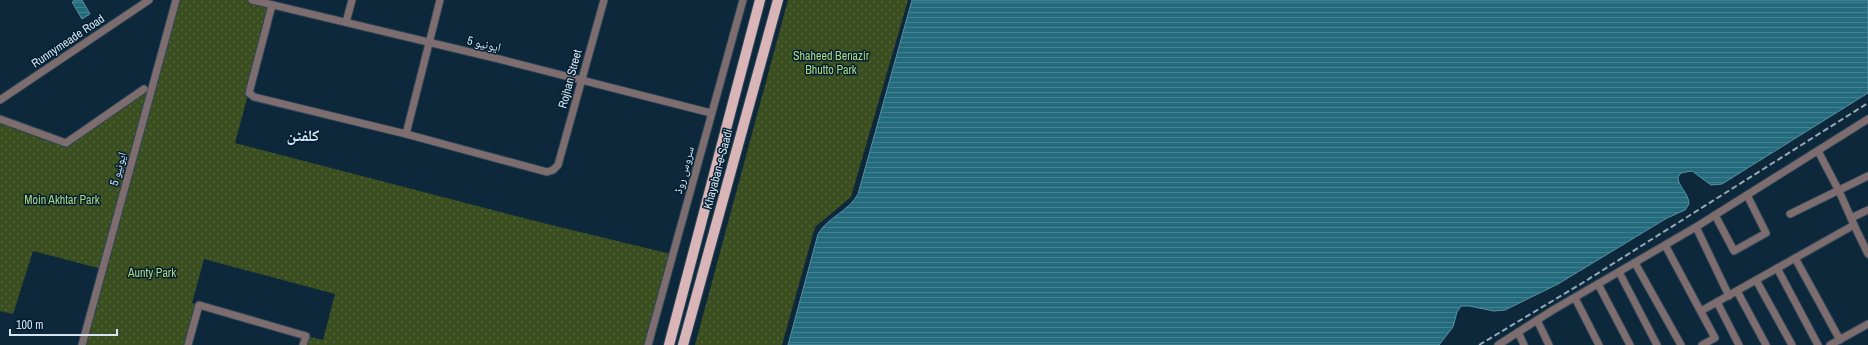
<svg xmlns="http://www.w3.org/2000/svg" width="1868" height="345" viewBox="0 0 1868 345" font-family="'Archivo Narrow','Noto Naskh Arabic',sans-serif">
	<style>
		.green { fill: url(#green-dots) }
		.water { fill: url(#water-rules); stroke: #5990a0 }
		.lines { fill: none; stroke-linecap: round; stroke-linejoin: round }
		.street-casing { stroke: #2d4658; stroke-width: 9 }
		.primary-casing { stroke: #2d4658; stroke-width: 12 }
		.street { stroke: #7e6d6e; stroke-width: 7 }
		.primary { stroke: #d9b5b7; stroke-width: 10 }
		.rail { stroke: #95a9b7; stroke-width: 2; stroke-dasharray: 6 3; stroke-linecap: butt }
		.labels { text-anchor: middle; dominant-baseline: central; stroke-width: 3; stroke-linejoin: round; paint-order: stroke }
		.street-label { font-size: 12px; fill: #d4e4f1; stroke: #041e31 }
		.park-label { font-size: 12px; fill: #afd77e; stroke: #041e31 }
		.district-label { font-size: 16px; font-weight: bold; fill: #d4e4f1; stroke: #041e31 }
	</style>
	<defs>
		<pattern id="green-dots" width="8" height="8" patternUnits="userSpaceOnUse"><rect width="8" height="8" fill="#3a4e1f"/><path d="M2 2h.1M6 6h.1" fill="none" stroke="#566740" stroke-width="1.8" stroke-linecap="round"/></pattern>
		<pattern id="water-rules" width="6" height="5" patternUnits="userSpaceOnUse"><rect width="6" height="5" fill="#246c7d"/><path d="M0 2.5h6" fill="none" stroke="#438190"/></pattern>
	</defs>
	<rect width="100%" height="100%" fill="#0d283b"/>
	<g class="green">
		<polygon points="177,0 251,0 272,5 235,143 543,223 675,255 653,345 303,345 306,336 323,340 335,294 204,259 192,303 199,305 188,345 84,345"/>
		<polygon points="788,0 908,0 851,197 815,227 782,345 695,345"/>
		<polygon points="153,83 102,269 33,251 13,314 0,311 0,119 66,143"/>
	</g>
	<g class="water">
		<polygon points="75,0 82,0 90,14 82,19 72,2"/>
		<path d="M 912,0 L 1868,0 L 1868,93 L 1722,184 L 1711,185 L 1692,171 L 1681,173 L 1678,177 C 1678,187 1689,193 1689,204 L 1685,210 L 1667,218 L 1558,284 L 1505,310 L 1494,311 L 1469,306 L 1461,306 L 1457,312 L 1453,327 L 1439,345 L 788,345 L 818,234 C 828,217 849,211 858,194 Z"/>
	</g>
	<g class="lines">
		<defs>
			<g id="street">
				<polyline points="252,0 499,59 711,113"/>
				<polyline points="272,5 249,93 254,97 406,134 547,172 553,170 558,165 604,0"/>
				<polyline points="346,22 352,0"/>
				<polyline points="0,100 149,0"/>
				<polyline points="0,119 66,143 144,89"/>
				<polyline points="406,134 440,0"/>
				<polyline points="1818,151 1839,191 1851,218"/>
				<polyline points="1790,214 1868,176"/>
				<polyline points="1715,215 1734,251 1766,233 1747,195"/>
				<polyline points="1854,225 1868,254"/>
				<polyline points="1696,227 1729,296"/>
				<polyline points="1665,245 1715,338 1702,345"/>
				<polyline points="1795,258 1840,340"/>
				<polyline points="1635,263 1681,345"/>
				<polyline points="1777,268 1818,345"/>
				<polyline points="1619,272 1657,345"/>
				<polyline points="1756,280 1792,345"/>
				<polyline points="1598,284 1630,345"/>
				<polyline points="1737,291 1766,345"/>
				<polyline points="1575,298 1599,345"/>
				<polyline points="1717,302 1739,345"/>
				<polyline points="1701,311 1854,225 1851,218 1868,210"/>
				<polyline points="1537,320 1549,345"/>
				<polyline points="1518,332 1524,345"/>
				<polyline points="82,345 176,0"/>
				<polyline points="188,345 199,305 306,336 303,345"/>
				<polyline points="648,345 743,0"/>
				<polyline points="1498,345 1553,310 1696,227 1868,119"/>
				<polyline points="1830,345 1868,324"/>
			</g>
			<g id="primary">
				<polyline points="669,345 760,0"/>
				<polyline points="683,345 778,0"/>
			</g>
		</defs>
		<use href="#street" class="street-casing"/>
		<use href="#primary" class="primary-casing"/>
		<use href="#street" class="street"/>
		<use href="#primary" class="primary"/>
		<polyline class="rail" points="1479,345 1584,282 1868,103"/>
	</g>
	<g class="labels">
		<g class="street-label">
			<text transform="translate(68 41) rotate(-34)">Runnymeade Road</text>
			<text transform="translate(484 44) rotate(13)">ایونیو 5</text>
			<text transform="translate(570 79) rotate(-75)">Rojhan Street</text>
			<text transform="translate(118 169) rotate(-75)">ایونیو 5</text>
			<text transform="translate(718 169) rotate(-75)">Khayaban-e-Saadi</text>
			<text transform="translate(684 170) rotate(-75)">سروس روڈ</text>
		</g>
		<g class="park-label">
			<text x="831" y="56">Shaheed Benazir<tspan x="831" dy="14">Bhutto Park</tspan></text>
			<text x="62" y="200">Moin Akhtar Park</text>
			<text x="152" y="273">Aunty Park</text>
		</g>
		<g class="district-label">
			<text x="303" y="135">کلفٹن</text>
		</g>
	</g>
	<path d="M10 329v6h107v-6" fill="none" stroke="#d4e4f1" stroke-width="2"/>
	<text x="16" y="329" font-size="12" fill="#d4e4f1" stroke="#041e31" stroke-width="3" paint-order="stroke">100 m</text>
</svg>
